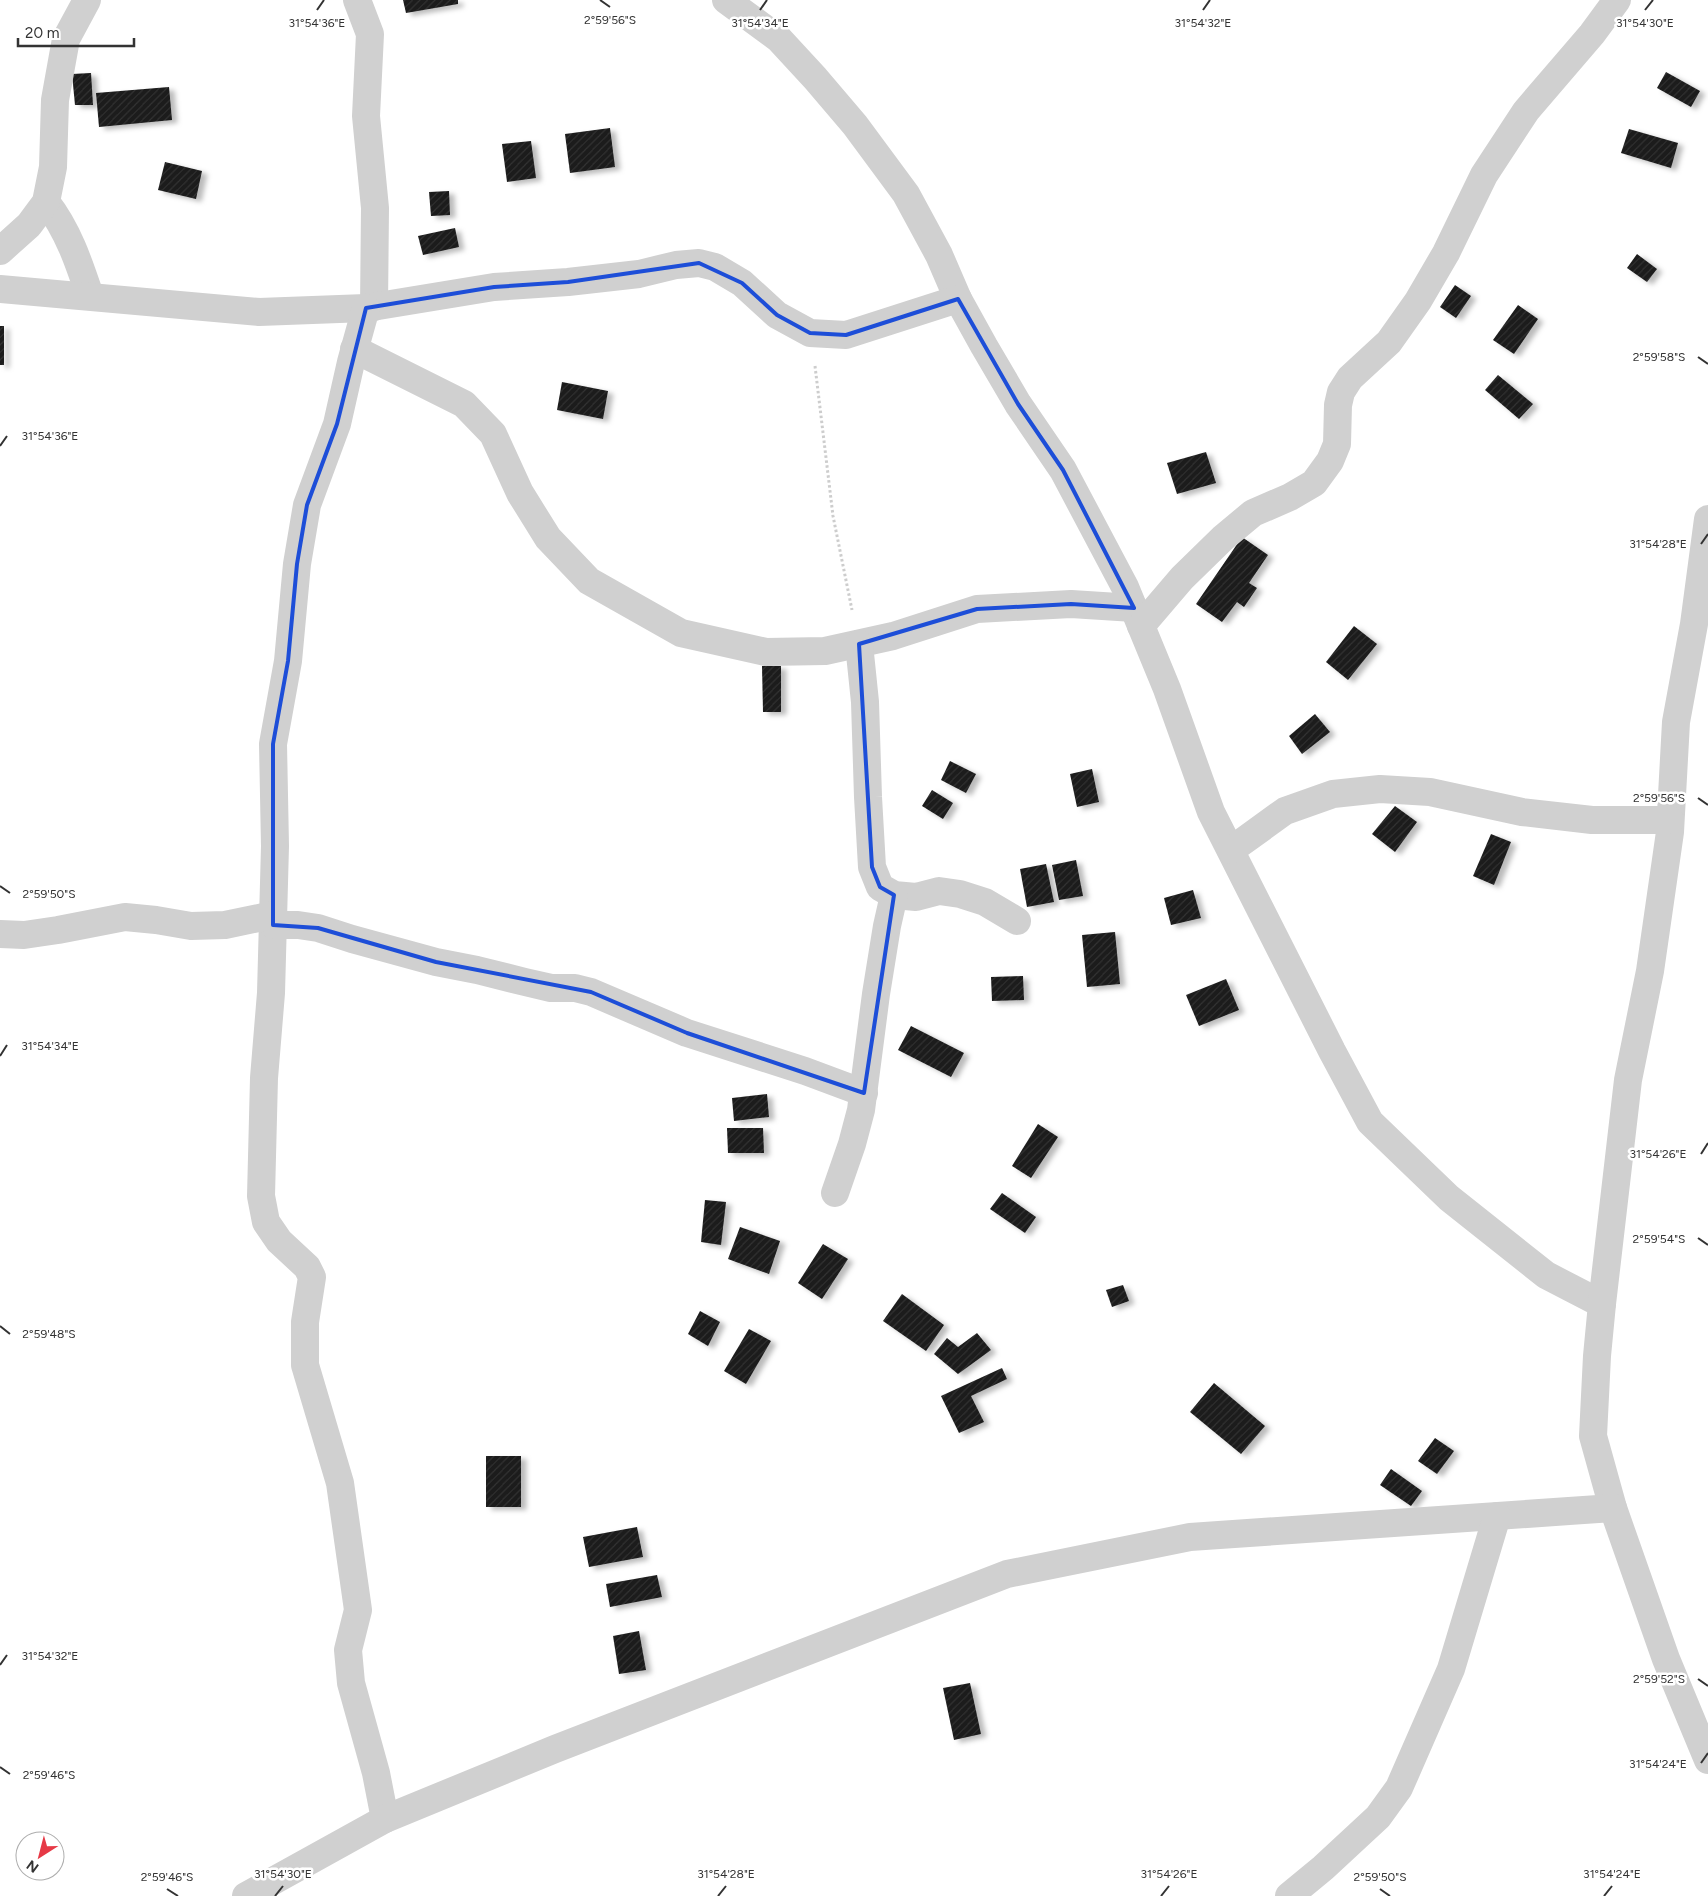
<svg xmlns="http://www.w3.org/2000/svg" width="1708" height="1896" viewBox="0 0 1708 1896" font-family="Figtree,sans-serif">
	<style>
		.building { fill: url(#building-hatch); filter: url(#shadow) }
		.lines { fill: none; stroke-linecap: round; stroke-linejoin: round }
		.path { stroke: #cdcdcd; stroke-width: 3; stroke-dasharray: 2.5 2.5; stroke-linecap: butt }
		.street { stroke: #d0d0d0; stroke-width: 28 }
		.marked { fill: none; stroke: #1d4ed8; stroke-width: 4; stroke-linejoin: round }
		.ticks { fill: none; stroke: #333; stroke-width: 2 }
		.ticks-label { font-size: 12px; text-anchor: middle; fill: #333; stroke: #fff; stroke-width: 5; stroke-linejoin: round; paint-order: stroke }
	</style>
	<defs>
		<pattern id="building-hatch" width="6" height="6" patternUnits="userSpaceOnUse" patternTransform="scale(1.25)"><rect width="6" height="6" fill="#1a1a1a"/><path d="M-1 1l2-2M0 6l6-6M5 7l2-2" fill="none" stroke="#333"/></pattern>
		<filter id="shadow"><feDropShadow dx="5.5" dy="3" stdDeviation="2.5" flood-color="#0004"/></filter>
	</defs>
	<rect width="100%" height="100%" fill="#fff"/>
	<g class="building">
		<polygon points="403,0 458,0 458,4 406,13"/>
		<polygon points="1666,72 1700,91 1691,107 1657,88"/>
		<polygon points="91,73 93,105 75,105 72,74"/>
		<polygon points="169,87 172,120 99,127 96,93"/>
		<polygon points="610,128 615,167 570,173 565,134"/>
		<polygon points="1629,129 1678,143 1671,168 1621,153"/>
		<polygon points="531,141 536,178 507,182 502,144"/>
		<polygon points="165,162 202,171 196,199 158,190"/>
		<polygon points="449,191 450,215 431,216 429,192"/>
		<polygon points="455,228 459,247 423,255 418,236"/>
		<polygon points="1637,254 1657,269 1647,282 1627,268"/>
		<polygon points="1455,285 1471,296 1456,318 1440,307"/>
		<polygon points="1518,305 1538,319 1514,354 1493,340"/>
		<rect x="0" y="326" width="4" height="39"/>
		<polygon points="1498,375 1533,404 1519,419 1485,390"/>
		<polygon points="562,382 608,391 603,419 557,410"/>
		<polygon points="1206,452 1216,483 1177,494 1167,463"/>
		<polygon points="1242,537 1268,555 1249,583 1257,588 1244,607 1237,602 1222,622 1196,604"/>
		<polygon points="1354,626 1377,644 1348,680 1326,662"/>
		<polygon points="762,666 781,666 781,712 763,712"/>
		<polygon points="1315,714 1330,732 1302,754 1289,736"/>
		<polygon points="950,761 976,774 966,793 941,780"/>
		<polygon points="1092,769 1099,802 1077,807 1070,774"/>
		<polygon points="932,790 953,803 943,819 922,806"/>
		<polygon points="1395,806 1417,822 1395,852 1372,834"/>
		<polygon points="1491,834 1511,842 1494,885 1473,876"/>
		<polygon points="1076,860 1083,896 1059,900 1052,865"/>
		<polygon points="1046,864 1054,902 1027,907 1020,869"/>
		<polygon points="1193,890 1201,918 1171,925 1164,898"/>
		<polygon points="1115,932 1120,984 1087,987 1082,935"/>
		<polygon points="1023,976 1024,1000 992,1001 991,977"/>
		<polygon points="1226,979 1239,1010 1199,1026 1186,995"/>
		<polygon points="911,1026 964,1053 951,1077 898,1050"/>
		<polygon points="767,1094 769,1117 734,1121 732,1098"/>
		<polygon points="1038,1124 1058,1137 1031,1178 1012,1166"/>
		<polygon points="727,1128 763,1128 764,1153 728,1153"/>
		<polygon points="1002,1193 1036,1217 1025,1233 990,1209"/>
		<polygon points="705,1200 726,1202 721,1245 701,1242"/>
		<polygon points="740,1227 780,1241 769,1274 728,1259"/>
		<polygon points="823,1244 848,1259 822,1299 798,1283"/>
		<polygon points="1123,1285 1129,1301 1112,1307 1106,1290"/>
		<polygon points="902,1294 944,1325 926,1351 883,1321"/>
		<polygon points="700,1311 720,1322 708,1346 688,1334"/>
		<polygon points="749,1329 771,1341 746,1384 724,1371"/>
		<polygon points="977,1333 991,1350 958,1374 934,1354 947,1338 958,1347"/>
		<polygon points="1002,1368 1007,1379 971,1396 984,1422 959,1433 941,1396"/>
		<polygon points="1214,1383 1265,1426 1241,1454 1190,1412"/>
		<polygon points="1435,1438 1454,1451 1437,1474 1418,1461"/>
		<rect x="486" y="1456" width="35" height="51"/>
		<polygon points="1391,1469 1422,1491 1411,1506 1380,1485"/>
		<polygon points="637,1527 643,1557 589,1567 583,1537"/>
		<polygon points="657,1575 662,1597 610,1607 606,1584"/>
		<polygon points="639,1631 646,1670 619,1674 613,1636"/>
		<polygon points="970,1683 981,1734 954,1740 943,1688"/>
	</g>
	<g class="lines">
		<polyline class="path" points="815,366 833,516 852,610"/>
		<g class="street">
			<polyline points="357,0 370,34 366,116 375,208 374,307"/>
			<polyline points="726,0 779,39 815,78 855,125 906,194 939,255 958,299 984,346 1018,404 1063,470 1125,587 1167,689 1211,812 1332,1051 1370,1122 1449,1198 1546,1275 1602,1304"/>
			<path d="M 46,202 C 68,230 79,263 90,296"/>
			<polyline points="0,251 29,225 46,202 53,167 55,100 66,39 87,0"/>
			<polyline points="0,289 259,312 366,308 494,287 568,282 639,274 676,265 699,263 715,267 742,283 777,315 810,333 846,335 958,299"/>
			<polyline points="366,308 351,362 337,424 307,505 297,564 288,661 273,744 275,846 271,993 264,1078 261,1196 266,1222 279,1241 307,1267 312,1277 305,1322 305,1365 340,1483 358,1610 348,1650 351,1683 376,1773 385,1819"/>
			<polyline points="354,349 464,404 493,434 520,493 548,538 589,581 681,633 766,652 825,651 893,636 977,609 1071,604 1134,608"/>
			<polyline points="1708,519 1694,624 1676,722 1670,832 1650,971 1628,1080 1602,1304 1597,1356 1593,1436 1613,1508 1666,1659 1708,1760"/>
			<polyline points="1141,626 1182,578 1223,538 1253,513 1290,497 1314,483 1330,461 1337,444 1338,405 1341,392 1350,378 1389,342 1418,301 1446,253 1484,175 1526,111 1592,34 1617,0"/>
			<polyline points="859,644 865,702 868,797 872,867 880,887 894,895 916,897 939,891 960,894 985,902 1017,921"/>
			<polyline points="1231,850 1285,811 1333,794 1380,789 1430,792 1522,812 1592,820 1670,820"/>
			<polyline points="273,925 298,925 318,928 352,939 436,962 477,970 525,982 551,988 575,988 591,992 687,1033 805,1071 864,1093"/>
			<polyline points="0,934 24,935 58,930 125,917 156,920 191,926 225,925 273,915"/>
			<polyline points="835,1193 852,1144 861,1110 876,994 887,926 894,895"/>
			<polyline points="246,1896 385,1819 555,1749 1007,1574 1190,1537 1613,1508"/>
			<polyline points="1289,1896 1323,1868 1378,1817 1399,1788 1451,1669 1497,1516"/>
		</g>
	</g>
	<path class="marked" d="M 699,263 L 742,283 L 777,315 L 810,333 L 846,335 L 958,299 L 1018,404 L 1063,470 L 1134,608 L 1071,604 L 977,609 L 859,644 L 872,867 L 880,887 L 894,895 L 864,1093 L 687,1033 L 591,992 L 436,962 L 318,928 L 273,925 L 273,744 L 288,661 L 297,564 L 307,505 L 337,424 L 366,308 L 494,287 L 568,282 Z"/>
	<path class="ticks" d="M 600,0 L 610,7M 317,10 L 324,0M 760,10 L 767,0M 1203,10 L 1210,0M 1645,10 L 1653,0M 1698,357 L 1708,364M 0,446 L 7,436M 1701,544 L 1708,534M 1698,798 L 1708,805M 0,886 L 10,893M 0,1056 L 7,1045M 1701,1154 L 1708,1143M 1698,1238 L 1708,1245M 0,1326 L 10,1334M 0,1665 L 7,1655M 1698,1679 L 1708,1686M 1701,1763 L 1708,1753M 0,1767 L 10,1774M 167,1889 L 178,1896M 1380,1889 L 1390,1896M 275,1896 L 283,1886M 718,1896 L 726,1886M 1161,1896 L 1169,1886M 1604,1896 L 1612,1886"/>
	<g class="ticks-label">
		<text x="610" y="24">2°59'56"S</text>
		<text x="760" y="27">31°54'34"E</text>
		<text x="1645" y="27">31°54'30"E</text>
		<text x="317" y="27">31°54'36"E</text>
		<text x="1203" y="27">31°54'32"E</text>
		<text x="1659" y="361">2°59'58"S</text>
		<text x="50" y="440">31°54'36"E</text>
		<text x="1658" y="548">31°54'28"E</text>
		<text x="1659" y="802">2°59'56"S</text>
		<text x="49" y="898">2°59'50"S</text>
		<text x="50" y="1050">31°54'34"E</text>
		<text x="1658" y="1158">31°54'26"E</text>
		<text x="1659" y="1243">2°59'54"S</text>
		<text x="49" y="1338">2°59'48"S</text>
		<text x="50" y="1660">31°54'32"E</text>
		<text x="1659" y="1683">2°59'52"S</text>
		<text x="1658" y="1768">31°54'24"E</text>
		<text x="49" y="1779">2°59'46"S</text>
		<text x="283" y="1878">31°54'30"E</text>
		<text x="726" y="1878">31°54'28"E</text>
		<text x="1169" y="1878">31°54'26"E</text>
		<text x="1612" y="1878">31°54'24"E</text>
		<text x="167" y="1881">2°59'46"S</text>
		<text x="1380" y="1881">2°59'50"S</text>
	</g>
	<g transform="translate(40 1856) rotate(216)"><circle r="24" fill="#ffffff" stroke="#adadad"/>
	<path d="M0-4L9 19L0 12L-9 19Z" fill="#e63946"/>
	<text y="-8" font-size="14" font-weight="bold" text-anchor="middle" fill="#333333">N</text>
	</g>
	<path d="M18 38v8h116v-8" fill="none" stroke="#333333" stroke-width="2.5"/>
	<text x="25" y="38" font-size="15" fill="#333333" stroke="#ffffff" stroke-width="4" paint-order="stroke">20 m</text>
</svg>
